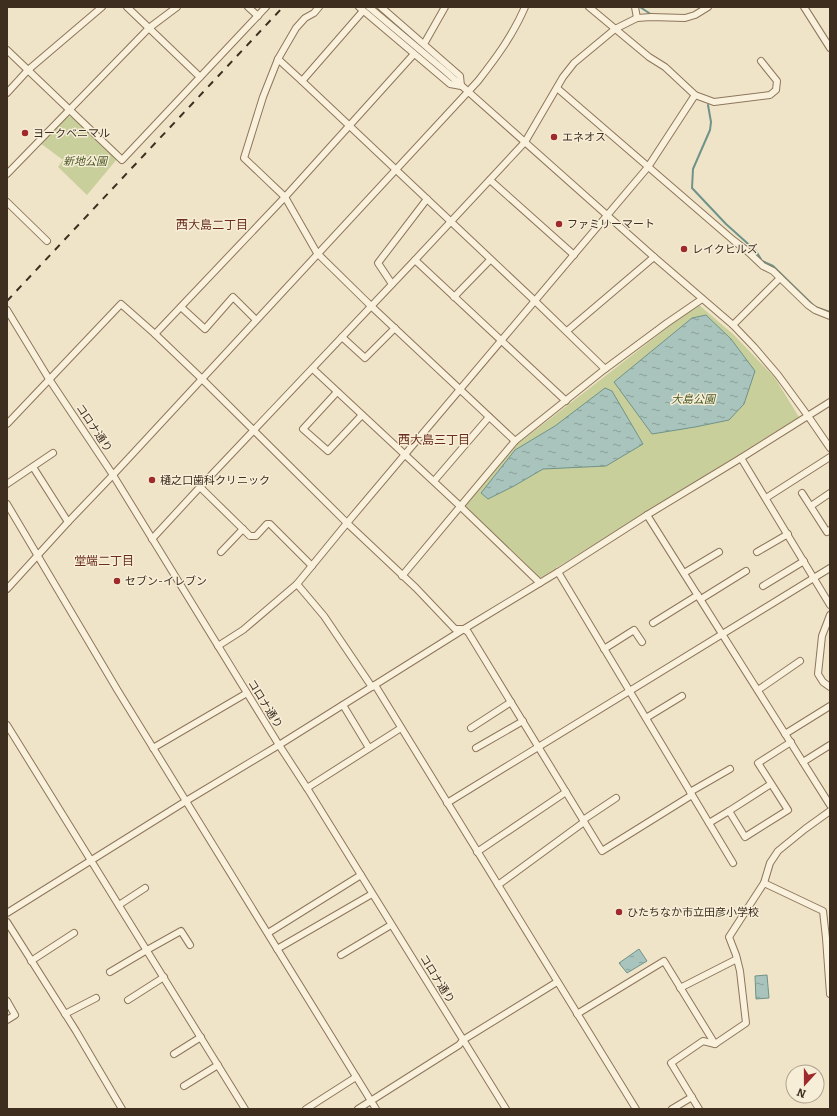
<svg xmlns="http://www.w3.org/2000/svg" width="837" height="1116" viewBox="0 0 837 1116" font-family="Bitter,'Noto Sans JP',serif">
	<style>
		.park { fill: #c9cf9b }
		.water { fill: url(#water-ripples); stroke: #6f938a }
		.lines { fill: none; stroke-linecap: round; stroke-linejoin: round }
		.stream { stroke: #6f938a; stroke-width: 2 }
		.minor-casing { stroke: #8d765c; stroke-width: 8 }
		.minor { stroke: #faf1dc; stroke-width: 6 }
		.rail { stroke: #3d2e20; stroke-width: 2; stroke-dasharray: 7 7; stroke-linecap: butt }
		.poi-dot { fill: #9e2a2b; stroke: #f7eed8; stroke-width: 1.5 }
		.labels { text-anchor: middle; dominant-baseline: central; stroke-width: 3; stroke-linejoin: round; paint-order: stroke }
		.poi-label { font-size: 11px; fill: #3d2e20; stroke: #f7eed8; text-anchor: start }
		.park-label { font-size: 11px; font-style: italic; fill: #4d5a26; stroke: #f7eed8 }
		.street-label { font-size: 11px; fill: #3d2e20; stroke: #f7eed8 }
		.neighbourhood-label { font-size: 12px; fill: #6b2e1e; stroke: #f7eed8 }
	</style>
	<defs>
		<pattern id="water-ripples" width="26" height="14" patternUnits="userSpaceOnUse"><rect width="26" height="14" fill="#a9c4bc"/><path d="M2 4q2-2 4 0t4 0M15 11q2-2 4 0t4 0" fill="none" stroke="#8ba098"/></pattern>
	</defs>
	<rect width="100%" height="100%" fill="#f0e4c8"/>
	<g class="park">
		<polygon points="67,116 73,117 117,159 87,195 58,167 63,160 40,143"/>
		<polygon points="698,304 734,335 775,378 799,417 540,578 465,506 515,446"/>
	</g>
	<g class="water">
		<polygon points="706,315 731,339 755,371 744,404 729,420 695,427 652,434 614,382 692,318"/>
		<polygon points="605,388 612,391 643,444 606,466 543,469 514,486 488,499 481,493 515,450 555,426"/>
		<polygon points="639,949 647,961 627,973 619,963"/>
		<polygon points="767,975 769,998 756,999 755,976"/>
	</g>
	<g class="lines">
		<g class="stream">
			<polyline points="640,7 652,15"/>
			<polyline points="708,105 711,122 710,130 693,169 692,188 726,224 756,251 762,261 773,266 815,307 830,312"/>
		</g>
		<defs>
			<g id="minor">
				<polyline points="127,7 200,77"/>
				<polyline points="248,7 258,16"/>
				<polyline points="319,7 314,13 305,18 296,28 278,59 263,97 244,158 285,197 317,253 371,306 515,441"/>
				<polyline points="359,7 450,84 461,86 460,76 381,7"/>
				<polyline points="369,7 445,71 654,257 733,325 754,347 778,375 808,416 830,448"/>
				<polyline points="589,7 649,57 665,67 695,95 714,102 770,95 776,90 777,81 761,61"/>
				<polyline points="635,7 637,18"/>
				<polyline points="804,7 830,48"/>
				<polyline points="424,44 445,7"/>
				<polyline points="7,50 122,160 266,7"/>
				<polyline points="278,59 302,81 535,301 605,369"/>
				<polyline points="302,81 363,11"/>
				<polyline points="557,88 733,240 746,250 763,266 773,271 808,305 815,310 830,316"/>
				<polyline points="7,93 28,70 102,7"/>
				<polyline points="7,174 149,28 177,7"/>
				<polyline points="490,180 574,255"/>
				<polyline points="7,202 47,241"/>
				<polyline points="415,260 566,401"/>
				<polyline points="392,284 378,263 427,199"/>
				<polyline points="454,297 490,260"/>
				<polyline points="181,307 205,329 233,297 256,320"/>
				<polyline points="7,310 49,379 113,475 279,745 307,788 506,1109"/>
				<polyline points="733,325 780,278"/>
				<polyline points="567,331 654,257"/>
				<polyline points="155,334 285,197 414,54"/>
				<polyline points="342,337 365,358 395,328"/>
				<polyline points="313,369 460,506 540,583"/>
				<polyline points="337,392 303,429 328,451 362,415"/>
				<polyline points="7,424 121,304 155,334 202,379 347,523 416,588 455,629 464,629 468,632 602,851 692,795"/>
				<polyline points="741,458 830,605"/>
				<polyline points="33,467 68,522"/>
				<polyline points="434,481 489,417"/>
				<polyline points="7,484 53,453"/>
				<polyline points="200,487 250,536 256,536 267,524 270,524 312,566"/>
				<polyline points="802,493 827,532 830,530"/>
				<polyline points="766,498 830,457"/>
				<polyline points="7,504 118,691 376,1109"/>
				<polyline points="811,506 830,493"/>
				<polyline points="647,515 830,805"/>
				<polyline points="152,539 200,487 415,260 525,142 563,77 574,63 615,29 637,18 651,17 685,18 695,15 708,7"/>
				<polyline points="221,552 243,529"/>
				<polyline points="757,552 788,534"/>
				<polyline points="558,572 733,863"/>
				<polyline points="684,573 719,552"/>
				<polyline points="402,576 515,441 605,369 667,323 702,299"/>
				<polyline points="297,584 324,616 372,687"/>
				<polyline points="763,586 804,561"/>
				<path d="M 7,589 L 68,522 L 113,475 L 478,81 C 496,58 513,35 525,7"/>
				<polyline points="701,599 746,571"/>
				<polyline points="830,615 822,636 818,674 823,682 830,687"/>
				<polyline points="653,623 698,595"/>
				<polyline points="218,646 243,630 297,584 347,523 648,167 695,95"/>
				<polyline points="604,649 634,630 642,642"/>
				<polyline points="375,685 636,1109"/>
				<polyline points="758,690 800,661"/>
				<polyline points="343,705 369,748"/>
				<polyline points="646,718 682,696"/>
				<polyline points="7,725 245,1109"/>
				<polyline points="471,728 511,702"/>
				<polyline points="785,734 830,706"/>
				<polyline points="153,748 247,693"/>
				<polyline points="476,748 523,721"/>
				<polyline points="803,762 830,745"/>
				<polyline points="307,788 401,728"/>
				<polyline points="690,792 730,769"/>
				<polyline points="447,803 830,568"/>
				<polyline points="729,811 771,784"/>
				<polyline points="583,820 616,798"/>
				<polyline points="709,823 729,811 745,837 788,810 758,763 791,742"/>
				<polyline points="477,852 566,792"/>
				<polyline points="764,883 823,911 826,938 830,994"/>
				<polyline points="498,885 584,822"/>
				<polyline points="119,905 145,888"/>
				<polyline points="7,913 186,801 279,745 464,629 558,572 647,515 741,458 830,402"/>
				<polyline points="7,922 76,1031 122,1109"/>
				<polyline points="268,933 361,875"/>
				<polyline points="277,949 372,894"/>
				<polyline points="341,955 391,925"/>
				<polyline points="31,961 74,933"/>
				<polyline points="110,972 147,950 181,931 190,945"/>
				<polyline points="680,988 737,959"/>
				<polyline points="128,1000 164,977"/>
				<polyline points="7,1001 15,1015 7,1020"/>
				<polyline points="65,1014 96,998"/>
				<polyline points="577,1014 664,961 715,1044"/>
				<polyline points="174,1054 201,1037"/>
				<polyline points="184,1086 218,1065"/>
				<polyline points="306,1109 356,1077"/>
				<polyline points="358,1109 459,1045 463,1040 557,982"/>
				<polyline points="672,1109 692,1097"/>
				<polyline points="699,1109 671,1063 703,1041 715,1044 746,1023 740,971 736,955 729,937 764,883 770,863 778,851 805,829 830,811"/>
			</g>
		</defs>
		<use href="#minor" class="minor-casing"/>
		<use href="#minor" class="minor"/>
		<polyline class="rail" points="7,301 283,7"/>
	</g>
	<g class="poi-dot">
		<circle cx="25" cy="133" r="4"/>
		<circle cx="554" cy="137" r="4"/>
		<circle cx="559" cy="224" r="4"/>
		<circle cx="684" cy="249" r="4"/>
		<circle cx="152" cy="480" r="4"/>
		<circle cx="117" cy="581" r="4"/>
		<circle cx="619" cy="912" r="4"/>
	</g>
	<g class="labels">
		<g class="poi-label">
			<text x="33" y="133">ヨークベニマル</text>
			<text x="562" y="137">エネオス</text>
			<text x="567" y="224">ファミリーマート</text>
			<text x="692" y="249">レイクヒルズ</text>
			<text x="160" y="480">樋之口歯科クリニック</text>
			<text x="125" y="581">セブン-イレブン</text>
			<text x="627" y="912">ひたちなか市立田彦小学校</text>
		</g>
		<g class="park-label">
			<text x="85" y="161">新地公園</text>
			<text x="693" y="399">大島公園</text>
		</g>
		<g class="street-label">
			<text transform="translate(94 428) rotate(56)">コロナ通り</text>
			<text transform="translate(265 704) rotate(58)">コロナ通り</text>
			<text transform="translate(437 979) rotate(58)">コロナ通り</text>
		</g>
		<g class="neighbourhood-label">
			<text x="212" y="225">西大島二丁目</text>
			<text x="434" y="440">西大島三丁目</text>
			<text x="104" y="561">堂端二丁目</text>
		</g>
	</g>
	<rect width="837" height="1116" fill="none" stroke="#3d2e20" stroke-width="16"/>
	<g transform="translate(805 1084) rotate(201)"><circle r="19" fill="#f7eed8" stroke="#ada18e"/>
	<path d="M0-3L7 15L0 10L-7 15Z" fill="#9e2a2b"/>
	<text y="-6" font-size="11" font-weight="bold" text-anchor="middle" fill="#3d2e20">N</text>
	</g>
</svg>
